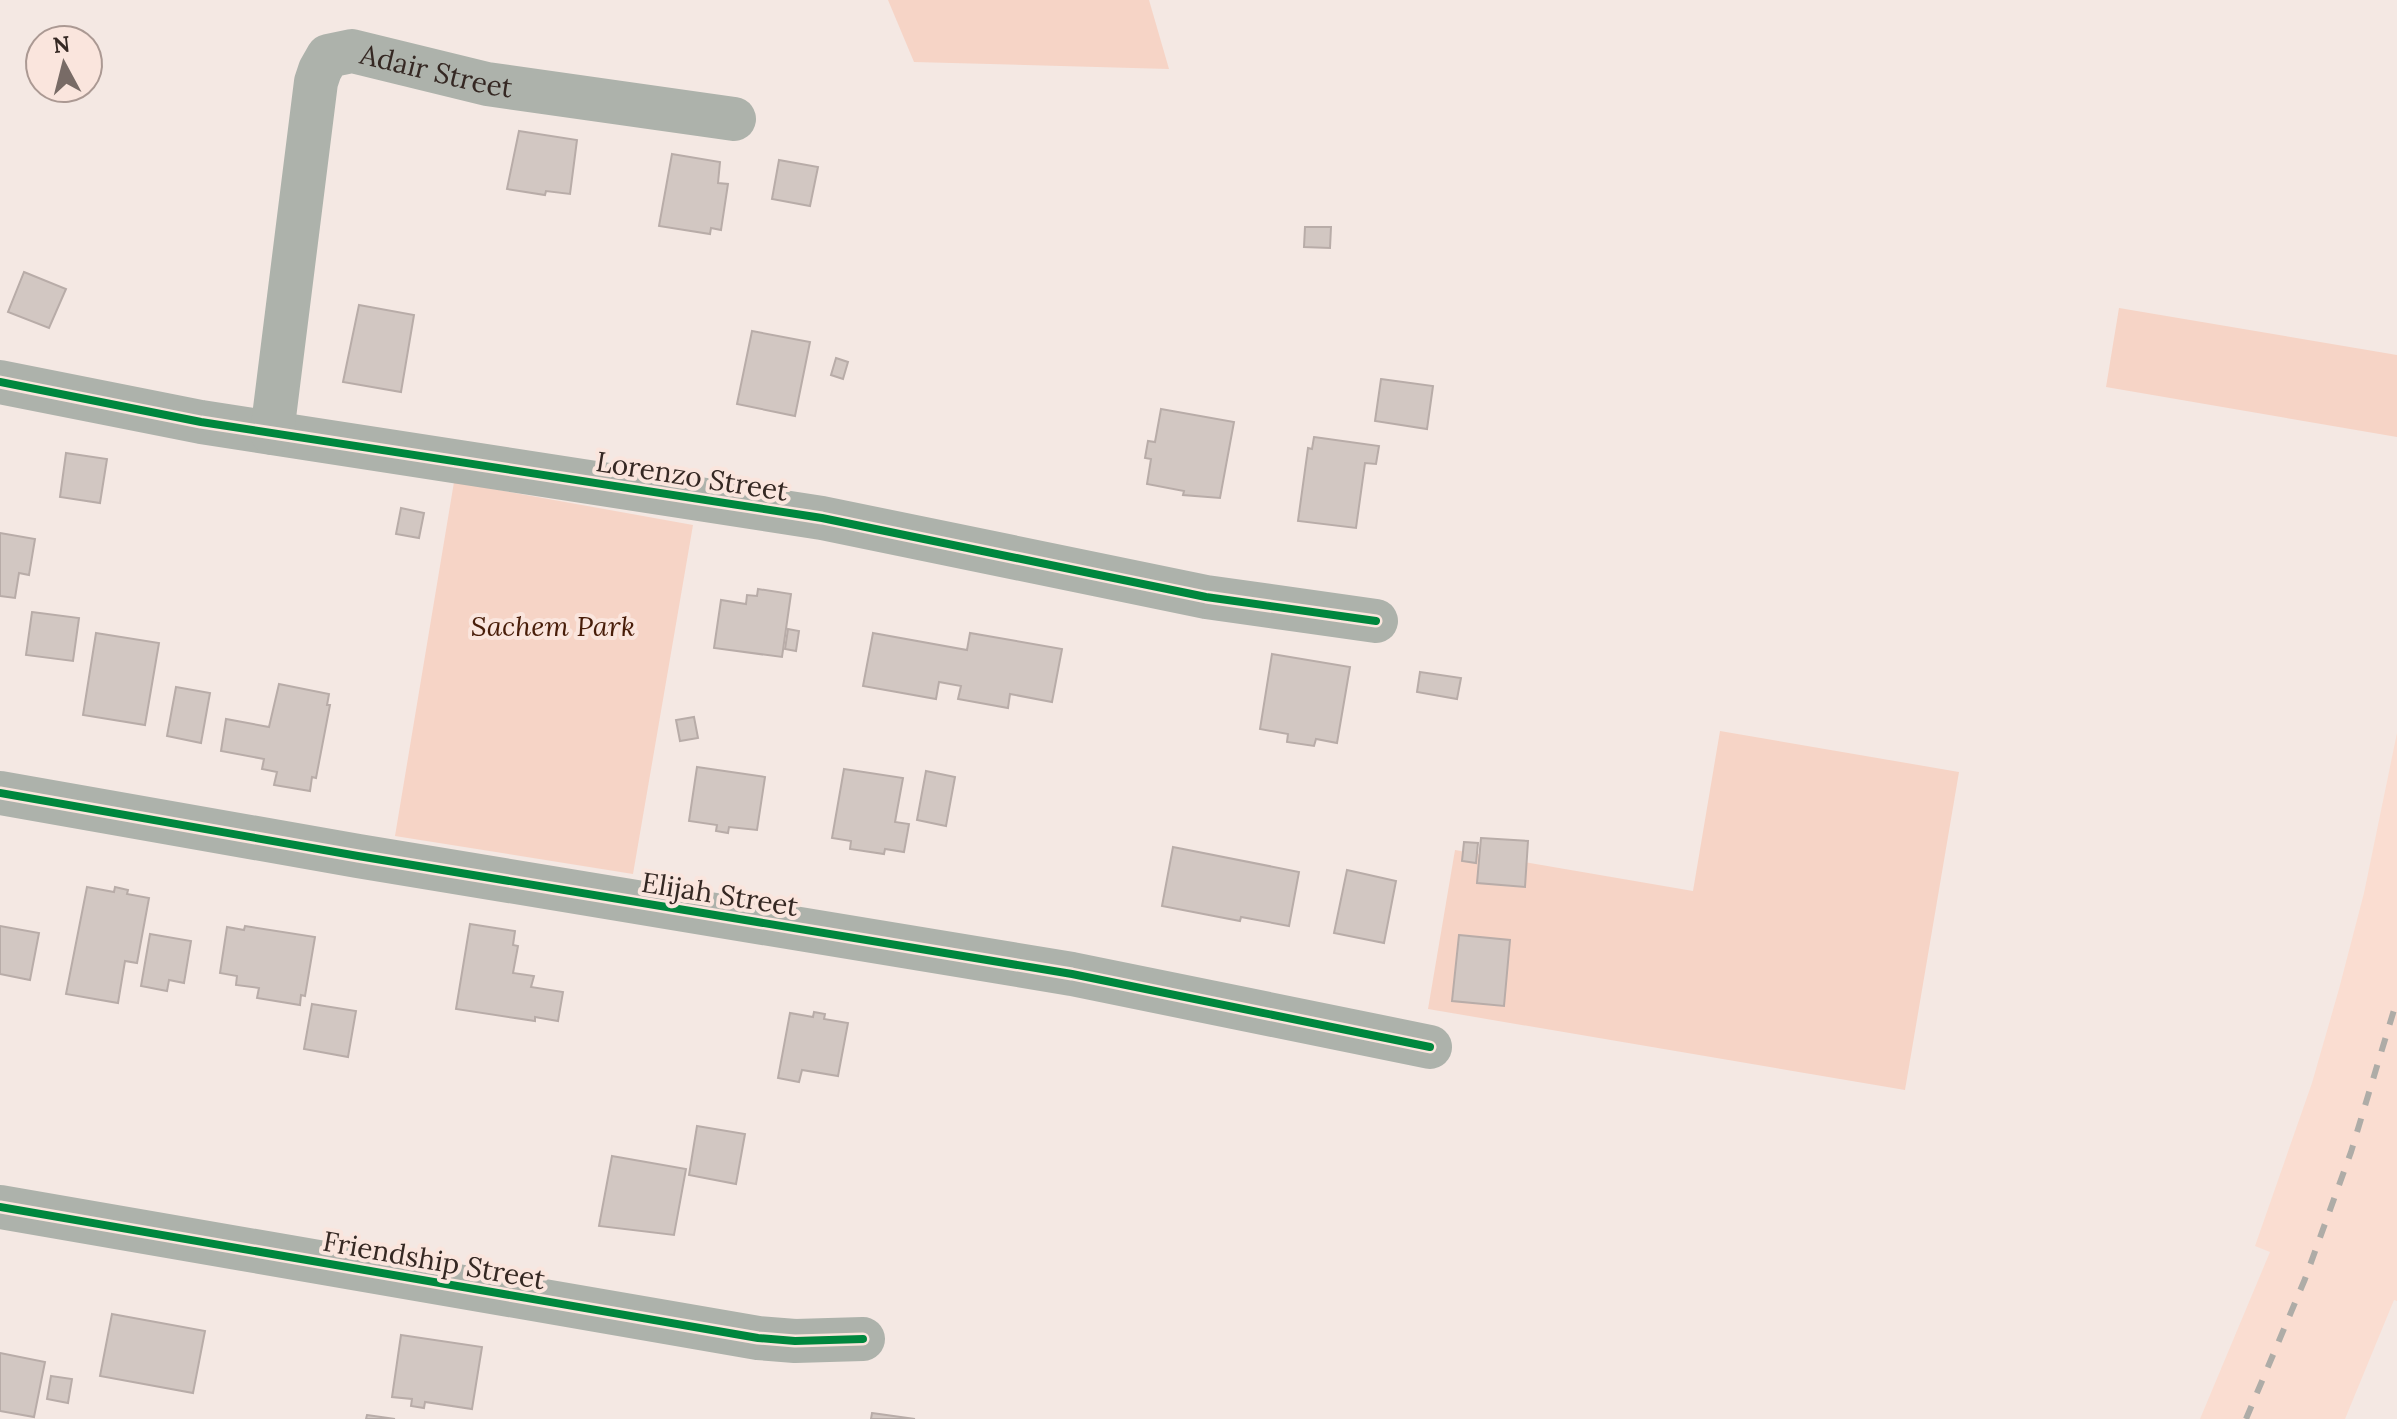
<svg xmlns="http://www.w3.org/2000/svg" width="2397" height="1419" viewBox="0 0 2397 1419" font-family="Lora,serif">
	<style>
		.built { fill: #faddd1 }
		.green { fill: #f6d4c6 }
		.building { fill: #d2c7c2; stroke: #b8aca8; stroke-width: 2 }
		.lines { fill: none; stroke-linecap: round; stroke-linejoin: round }
		.minor { stroke: #adb2ab; stroke-width: 44 }
		.rail { stroke: #aeaca7; stroke-width: 6; stroke-dasharray: 14 14; stroke-linecap: butt }
		.cycleway-casing { stroke: #fae5dd; stroke-width: 13 }
		.cycleway { stroke: #00873e; stroke-width: 8 }
		.labels { text-anchor: middle; dominant-baseline: central; stroke-width: 8; stroke-linejoin: round; paint-order: stroke }
		.street-label { font-size: 28px; fill: #352823; stroke: #fae5dd }
		.park-label { font-size: 28px; font-style: italic; fill: #481d09; stroke: #fae5dd }
	</style>
	<rect width="100%" height="100%" fill="#f4e8e3"/>
	<polygon class="built" points="2397,733 2397,1301 2394,1300 2345,1419 2200,1419 2270,1252 2255,1246 2312,1083 2339,989 2364,893"/>
	<g class="green">
		<polygon points="888,0 1149,0 1169,69 914,62"/>
		<polygon points="2119,308 2397,355 2397,437 2106,387"/>
		<polygon points="454,482 693,525 633,874 395,836"/>
		<polygon points="1720,731 1959,772 1905,1090 1428,1009 1455,850 1693,891"/>
	</g>
	<g class="building">
		<polygon points="519,131 577,140 570,194 546,191 545,195 507,189"/>
		<polygon points="672,154 720,162 718,183 728,184 721,230 711,228 710,234 659,226"/>
		<polygon points="779,160 818,167 810,206 772,199"/>
		<polygon points="1305,227 1331,227 1330,248 1304,247"/>
		<polygon points="24,272 66,289 49,328 8,312"/>
		<polygon points="359,305 414,315 401,392 343,382"/>
		<polygon points="752,331 810,342 795,416 737,404"/>
		<polygon points="836,358 848,362 843,379 831,375"/>
		<polygon points="1381,379 1433,386 1427,429 1375,421"/>
		<polygon points="1161,409 1234,422 1220,498 1183,495 1184,491 1147,484 1151,459 1145,458 1148,441 1155,442"/>
		<polygon points="1314,437 1379,446 1376,464 1365,463 1356,528 1298,521 1308,448 1312,449"/>
		<polygon points="66,453 107,459 100,503 60,497"/>
		<polygon points="401,508 424,513 419,538 396,534"/>
		<polygon points="0,533 35,539 29,575 19,573 15,598 0,596"/>
		<polygon points="758,589 791,594 782,657 714,648 721,600 746,604 747,595 757,596"/>
		<polygon points="32,612 79,618 73,661 26,655"/>
		<polygon points="788,629 799,631 796,651 785,649"/>
		<polygon points="96,633 159,643 145,725 83,715"/>
		<polygon points="873,633 967,650 970,633 1062,649 1052,702 1010,694 1008,708 958,699 961,686 939,682 936,699 863,686"/>
		<polygon points="1272,654 1350,667 1337,743 1316,739 1314,746 1287,742 1288,734 1260,729"/>
		<polygon points="1420,672 1461,678 1457,699 1417,692"/>
		<polygon points="279,684 329,694 327,705 330,705 316,778 312,777 310,791 274,785 277,772 262,769 264,759 221,751 226,719 269,727"/>
		<polygon points="176,687 210,693 201,743 167,736"/>
		<polygon points="694,717 698,738 680,741 676,720"/>
		<polygon points="697,767 765,777 757,830 729,827 728,833 716,831 717,825 689,821"/>
		<polygon points="844,769 903,778 895,822 909,824 904,852 885,849 884,854 850,849 851,841 832,838"/>
		<polygon points="926,771 955,777 946,826 917,820"/>
		<polygon points="1481,838 1528,841 1525,887 1477,883"/>
		<polygon points="1464,842 1478,843 1476,863 1462,861"/>
		<polygon points="1173,847 1299,872 1289,926 1241,917 1240,921 1162,906"/>
		<polygon points="1347,870 1396,881 1384,943 1334,933"/>
		<polygon points="87,887 114,892 115,887 128,890 127,894 149,898 137,963 125,961 118,1003 66,994"/>
		<polygon points="470,924 515,931 513,945 518,946 513,973 534,976 531,987 563,992 558,1021 535,1017 535,1021 456,1009"/>
		<polygon points="0,926 39,933 30,980 0,974"/>
		<polygon points="245,926 315,937 305,996 301,995 300,1005 257,998 259,988 236,985 237,976 220,973 227,927 244,930"/>
		<polygon points="150,934 191,941 184,983 169,980 167,991 141,986"/>
		<polygon points="1459,935 1510,940 1504,1006 1452,1001"/>
		<polygon points="312,1004 356,1011 348,1057 304,1049"/>
		<polygon points="814,1012 825,1014 824,1019 848,1023 838,1076 802,1070 799,1082 778,1078 790,1013 813,1017"/>
		<polygon points="697,1126 745,1134 736,1184 689,1175"/>
		<polygon points="612,1156 686,1169 674,1235 599,1226"/>
		<polygon points="112,1314 205,1331 193,1393 100,1376"/>
		<polygon points="401,1335 482,1347 472,1409 425,1402 424,1408 411,1406 412,1399 392,1397"/>
		<polygon points="0,1353 45,1362 34,1417 0,1411"/>
		<polygon points="51,1376 72,1379 68,1403 47,1399"/>
		<polygon points="872,1413 915,1419 871,1419"/>
		<polygon points="367,1415 395,1419 366,1419"/>
	</g>
	<g class="lines">
		<g class="minor">
			<polyline points="0,382 201,422 822,518 1206,597 1376,621"/>
			<path id="s1" d="M 272,433 L 316,82 L 320,70 L 328,56 L 352,51 L 487,84 L 734,119"/>
			<polyline points="0,793 358,856 1072,974 1430,1047"/>
			<polyline points="0,1207 758,1338 795,1341 863,1339"/>
		</g>
		<polyline class="rail" points="2246,1419 2305,1279 2351,1152 2397,1000"/>
		<defs>
			<g id="cycleway">
				<polyline points="0,382 201,422 822,518 1206,597 1376,621"/>
				<polyline points="0,793 358,856 1072,974 1430,1047"/>
				<polyline points="0,1207 758,1338 795,1341 863,1339"/>
			</g>
		</defs>
		<use href="#cycleway" class="cycleway-casing"/>
		<use href="#cycleway" class="cycleway"/>
	</g>
	<g class="labels">
		<g class="street-label">
			<text stroke="none"><textPath href="#s1" startOffset="494">Adair Street</textPath></text>
			<text transform="translate(692 476) rotate(9)">Lorenzo Street</text>
			<text transform="translate(720 894) rotate(9)">Elijah Street</text>
			<text transform="translate(434 1260) rotate(10)">Friendship Street</text>
		</g>
		<g class="park-label">
			<text x="553" y="626">Sachem Park</text>
		</g>
	</g>
	<g transform="translate(64 64) rotate(353)"><circle r="38" fill="#fae5dd" stroke="#ab9993" stroke-width="2"/>
	<path d="M0-6L14 30L0 20L-14 30Z" fill="#786b66"/>
	<text y="-12" font-size="22" font-weight="bold" text-anchor="middle" fill="#352823">N</text>
	</g>
</svg>
